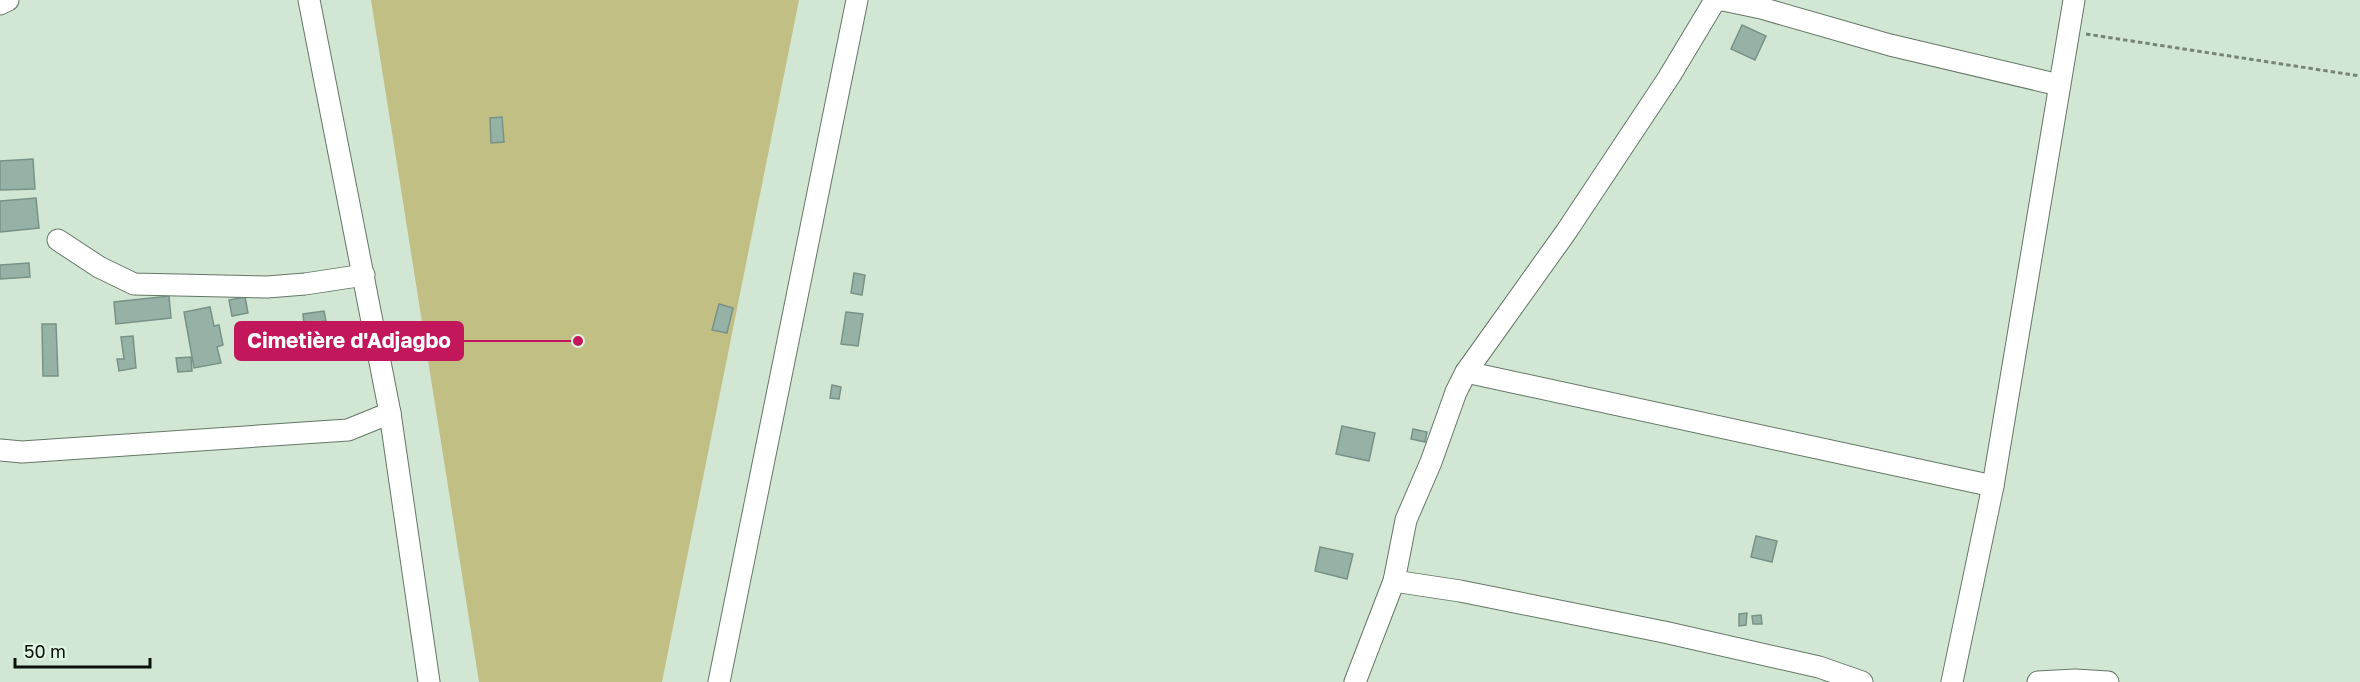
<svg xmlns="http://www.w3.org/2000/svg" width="2360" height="682" viewBox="0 0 2360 682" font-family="'Golos Text',sans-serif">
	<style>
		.green { fill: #c1bf84 }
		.building { fill: #96b1a6; stroke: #789287; stroke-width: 1.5 }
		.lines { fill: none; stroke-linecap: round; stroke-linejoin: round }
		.street-casing { stroke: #647766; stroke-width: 23 }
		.path { stroke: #778579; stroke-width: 3; stroke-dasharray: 4.5 3; stroke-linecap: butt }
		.street { stroke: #fff; stroke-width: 21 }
		.leader { fill: none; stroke: #c2185b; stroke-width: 2 }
		.callout-dot { fill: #c2185b; stroke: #dff4e1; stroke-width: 2 }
		.callout { fill: #c2185b; stroke: #c2185b; stroke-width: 2 }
		.callout-label { font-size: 21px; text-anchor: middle; font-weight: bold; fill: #fff }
	</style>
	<rect width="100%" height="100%" fill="#d2e6d4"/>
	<polygon class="green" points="371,0 799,0 662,682 479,682"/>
	<g class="building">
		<polygon points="1742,25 1766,36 1755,60 1731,49"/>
		<polygon points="502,117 504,142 491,143 490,118"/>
		<polygon points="33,159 35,189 0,190 0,161"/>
		<polygon points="36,198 39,228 0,232 0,201"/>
		<polygon points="29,263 30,277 0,279 0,265"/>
		<polygon points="854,273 865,275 862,295 851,293"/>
		<polygon points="169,296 171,318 116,324 114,302"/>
		<polygon points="245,297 248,313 232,316 229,300"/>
		<polygon points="719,304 733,308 727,333 712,330"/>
		<polygon points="210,307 214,326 219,325 223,345 217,347 221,363 194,368 184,312"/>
		<polygon points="324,311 326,321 304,324 303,314"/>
		<polygon points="846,312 863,314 858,346 841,344"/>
		<polygon points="42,324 56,324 58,376 43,376"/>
		<polygon points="133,336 136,368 119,371 117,359 124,359 121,337"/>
		<polygon points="191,357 192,371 178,372 176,358"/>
		<polygon points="832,385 841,387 839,399 830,398"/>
		<polygon points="1342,426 1375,433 1369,461 1336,454"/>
		<polygon points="1413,429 1427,432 1425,442 1411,439"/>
		<polygon points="1756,536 1777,541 1772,562 1751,557"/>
		<polygon points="1320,547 1353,554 1347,579 1315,571"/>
		<polygon points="1747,613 1746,625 1739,626 1739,614"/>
		<polygon points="1761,615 1762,624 1753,624 1752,616"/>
	</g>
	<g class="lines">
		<defs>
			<g id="street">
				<polyline points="309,0 390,413 429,682"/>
				<polyline points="1723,0 1761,8 1890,45 2059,85"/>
				<polyline points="0,4 8,0"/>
				<polyline points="58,240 99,267 134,284 267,287 305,284 364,275"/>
				<polyline points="1466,372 1993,486"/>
				<polyline points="0,450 22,452 348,430 390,413"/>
				<polyline points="1394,581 1460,591 1664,632 1819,667 1862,682"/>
				<polyline points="719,682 857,0"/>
				<polyline points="1355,682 1394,581 1406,520 1431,462 1456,392 1466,372 1566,232 1669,77 1714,2 1721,0"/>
				<polyline points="1952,682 1993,486 2074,0"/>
				<polyline points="2038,682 2075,680 2108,682"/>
			</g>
		</defs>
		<use href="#street" class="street-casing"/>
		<polyline class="path" points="2086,34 2360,76"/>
		<use href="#street" class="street"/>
	</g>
	<path class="leader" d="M578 341L463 341"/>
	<circle class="callout-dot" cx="578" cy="341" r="6"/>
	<rect class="callout" x="235" y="322" width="228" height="38" rx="6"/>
	<g class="callout-label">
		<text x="349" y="348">Cimetière d'Adjagbo</text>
	</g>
	<path d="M15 658v9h135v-9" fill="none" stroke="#0a110b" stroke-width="3"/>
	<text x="24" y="658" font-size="18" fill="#0a110b" stroke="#dff4e1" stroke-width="4.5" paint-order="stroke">50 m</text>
</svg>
